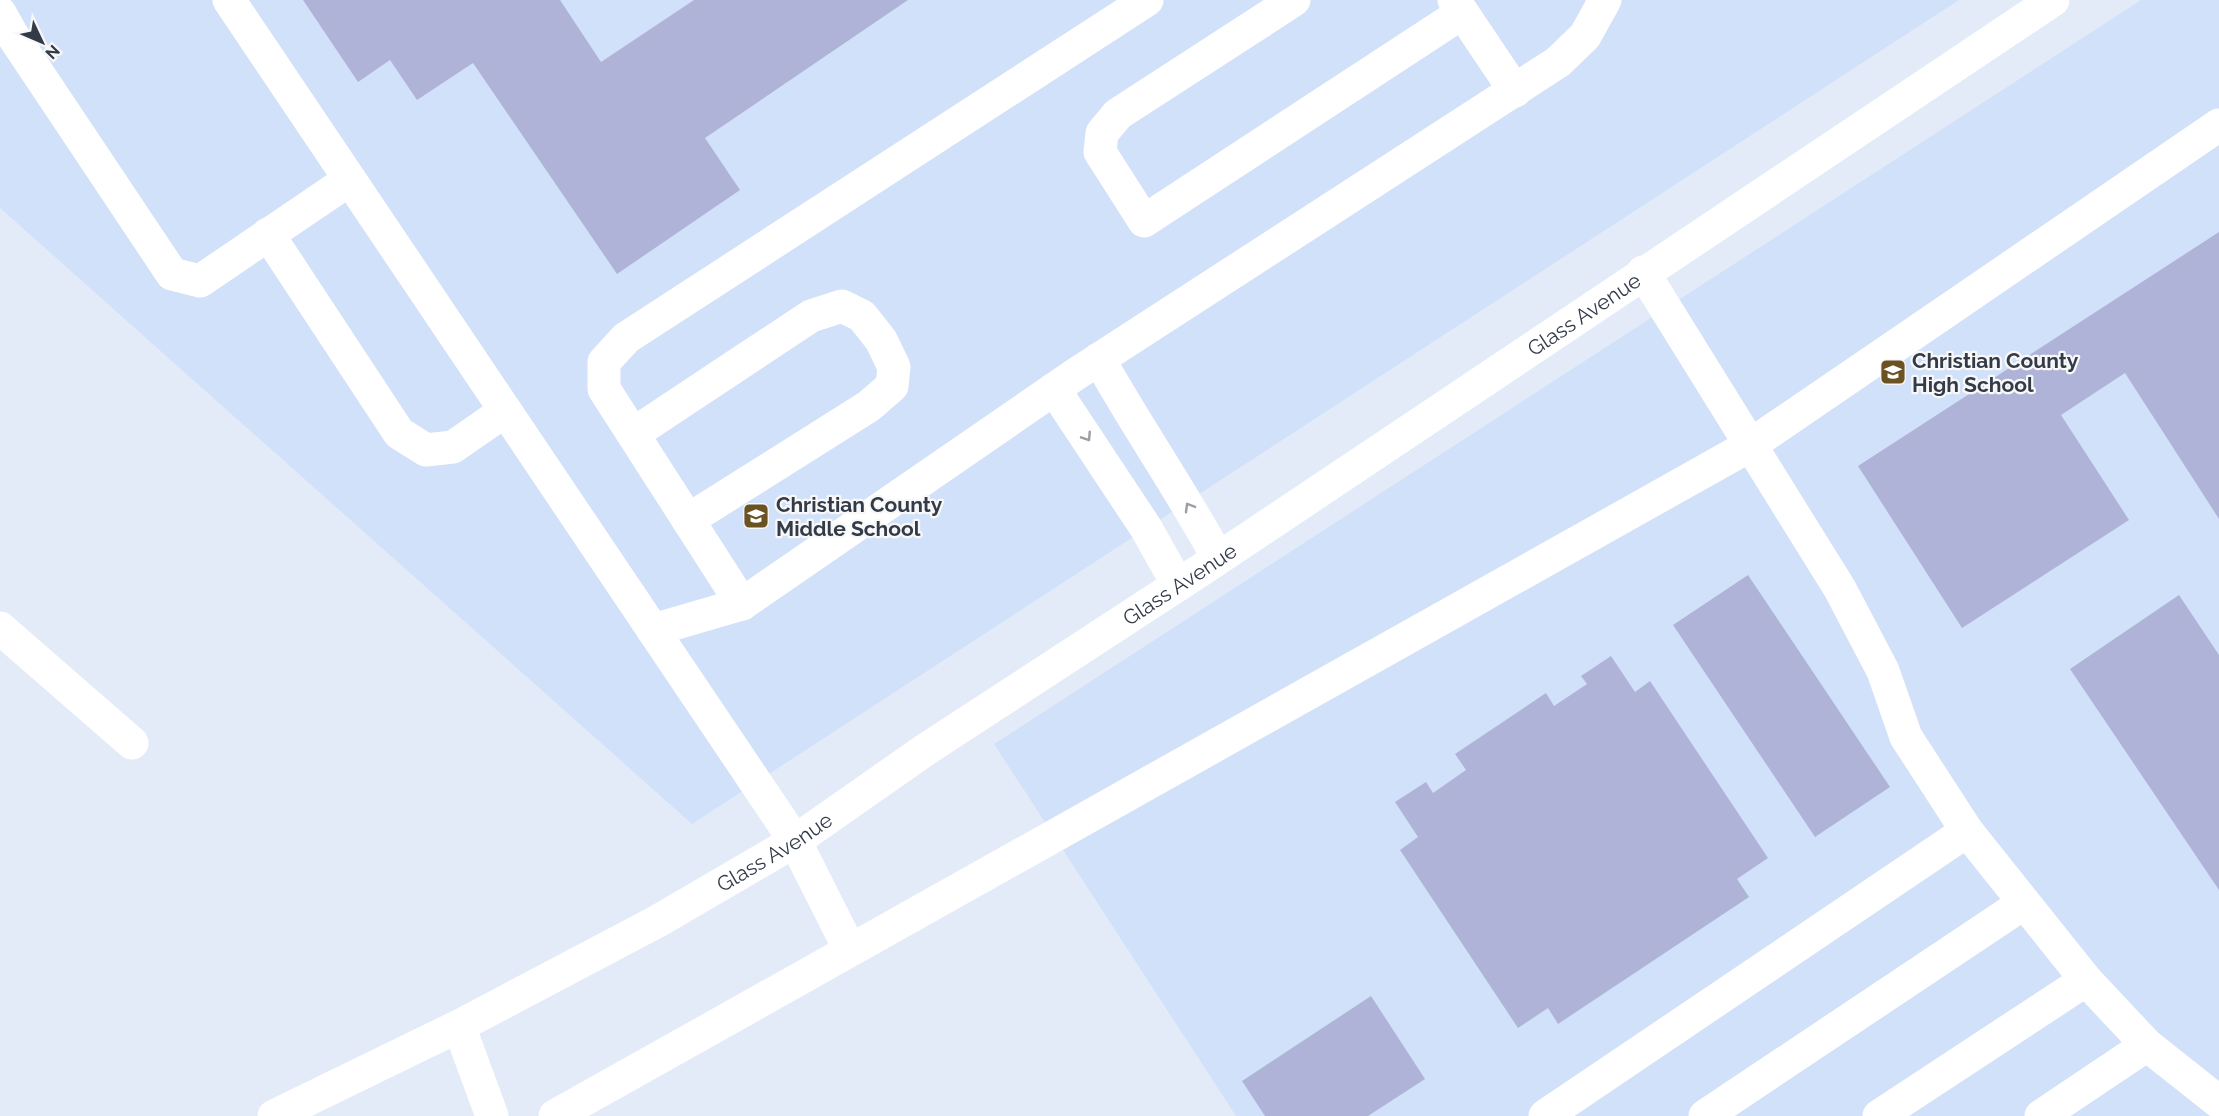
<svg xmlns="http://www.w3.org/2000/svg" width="2219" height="1116" viewBox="0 0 2219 1116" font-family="Raleway,sans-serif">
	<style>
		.built { fill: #d2e1fa }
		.building { fill: #afb3d8 }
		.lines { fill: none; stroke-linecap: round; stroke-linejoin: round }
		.minor { stroke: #fff; stroke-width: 33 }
		.oneway { stroke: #999da4 }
		.labels { text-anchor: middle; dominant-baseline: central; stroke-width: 4.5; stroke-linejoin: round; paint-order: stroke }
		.street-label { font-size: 21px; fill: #333b49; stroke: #f8f8f8 }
		.poi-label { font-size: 21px; font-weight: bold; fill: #333b49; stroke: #f8f8f8; text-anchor: start }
	</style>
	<rect width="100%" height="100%" fill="#e3ebf9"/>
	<g class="built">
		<polygon points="0,0 1959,0 692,824 0,208"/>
		<polygon points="2141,0 2219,0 2219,1116 1236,1116 994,744"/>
	</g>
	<g class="building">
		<polygon points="303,0 560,0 601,62 694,0 908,0 705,138 740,190 617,274 473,63 417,100 390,60 358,82"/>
		<polygon points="2219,232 2219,519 2125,373 2061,415 2129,520 1962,628 1858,466"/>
		<polygon points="1748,575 1890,787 1815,837 1673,625"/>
		<polygon points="2179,595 2219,655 2219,890 2070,669"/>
		<polygon points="1611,656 1635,692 1650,681 1768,858 1737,879 1749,897 1558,1024 1548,1008 1518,1028 1400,850 1418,837 1395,802 1426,782 1433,793 1466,770 1455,754 1546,693 1554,706 1587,684 1581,676"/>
		<polygon points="1371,996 1425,1079 1368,1116 1265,1116 1242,1081"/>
	</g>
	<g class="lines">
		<g class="minor">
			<polyline points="229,0 795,841 850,950"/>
			<polyline points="1294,0 1118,114 1102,133 1100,152 1144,221 1462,13"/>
			<polyline points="1454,0 1515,91"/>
			<polyline points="0,13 13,36 172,274 200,281 349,180"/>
			<polyline points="268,234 399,433 426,450 453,447 505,411"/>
			<polyline points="1643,272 1840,589 1883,671 1906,737 1967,831 2086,980 2147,1045 2219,1102"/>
			<path d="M 1099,359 C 1137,427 1181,490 1218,558"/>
			<polyline points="1054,389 1146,528 1178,585"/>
			<polyline points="633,434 811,316 842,306 862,316 881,340 894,367 892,386 869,406 688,520"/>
			<polyline points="742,604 604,389 604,362 626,338 1147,0"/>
			<polyline points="0,628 132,743"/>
			<polyline points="653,630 742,604 1076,374 1558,62 1585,36 1605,0"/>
			<polyline points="459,1026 492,1116"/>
			<path id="s1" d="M 274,1116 L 459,1026 L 658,921 L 795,841 L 925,750 L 1204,568 L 2053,0"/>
			<polyline points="555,1116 1749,446 2219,125"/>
			<polyline points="1545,1116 1967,831"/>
			<polyline points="1705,1116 2024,903"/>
			<polyline points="1879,1116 2086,980"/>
			<polyline points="2041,1116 2147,1045"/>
		</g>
	</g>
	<defs><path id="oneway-chevron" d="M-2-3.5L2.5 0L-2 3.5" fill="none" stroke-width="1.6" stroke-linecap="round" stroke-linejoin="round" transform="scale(1.5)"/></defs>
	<g class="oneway">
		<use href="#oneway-chevron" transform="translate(1087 437) rotate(57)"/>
		<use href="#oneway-chevron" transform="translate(1189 507) rotate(-120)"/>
	</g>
	<defs>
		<symbol id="school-square" viewBox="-11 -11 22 22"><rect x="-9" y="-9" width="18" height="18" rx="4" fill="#6b5223" stroke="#f8f8f8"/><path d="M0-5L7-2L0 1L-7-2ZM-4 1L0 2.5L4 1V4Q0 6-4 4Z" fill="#fff"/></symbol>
	</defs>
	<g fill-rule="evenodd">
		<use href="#school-square" x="1878" y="357" width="30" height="30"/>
		<use href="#school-square" x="741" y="501" width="30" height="30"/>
	</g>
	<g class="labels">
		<g class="street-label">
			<text stroke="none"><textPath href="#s1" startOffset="1538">Glass Avenue</textPath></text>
			<text stroke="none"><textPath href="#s1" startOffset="1052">Glass Avenue</textPath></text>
			<text stroke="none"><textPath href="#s1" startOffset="566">Glass Avenue</textPath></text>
		</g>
		<g class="poi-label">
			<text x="1912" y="360">Christian County<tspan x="1912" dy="24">High School</tspan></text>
			<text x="776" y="504">Christian County<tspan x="776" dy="24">Middle School</tspan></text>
		</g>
	</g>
	<g transform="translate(42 42) rotate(134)" stroke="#f8f8f8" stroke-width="4.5" paint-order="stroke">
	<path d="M0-4.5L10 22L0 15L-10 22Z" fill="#333b49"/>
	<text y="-9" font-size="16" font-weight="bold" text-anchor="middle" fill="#333b49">N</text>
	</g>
</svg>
